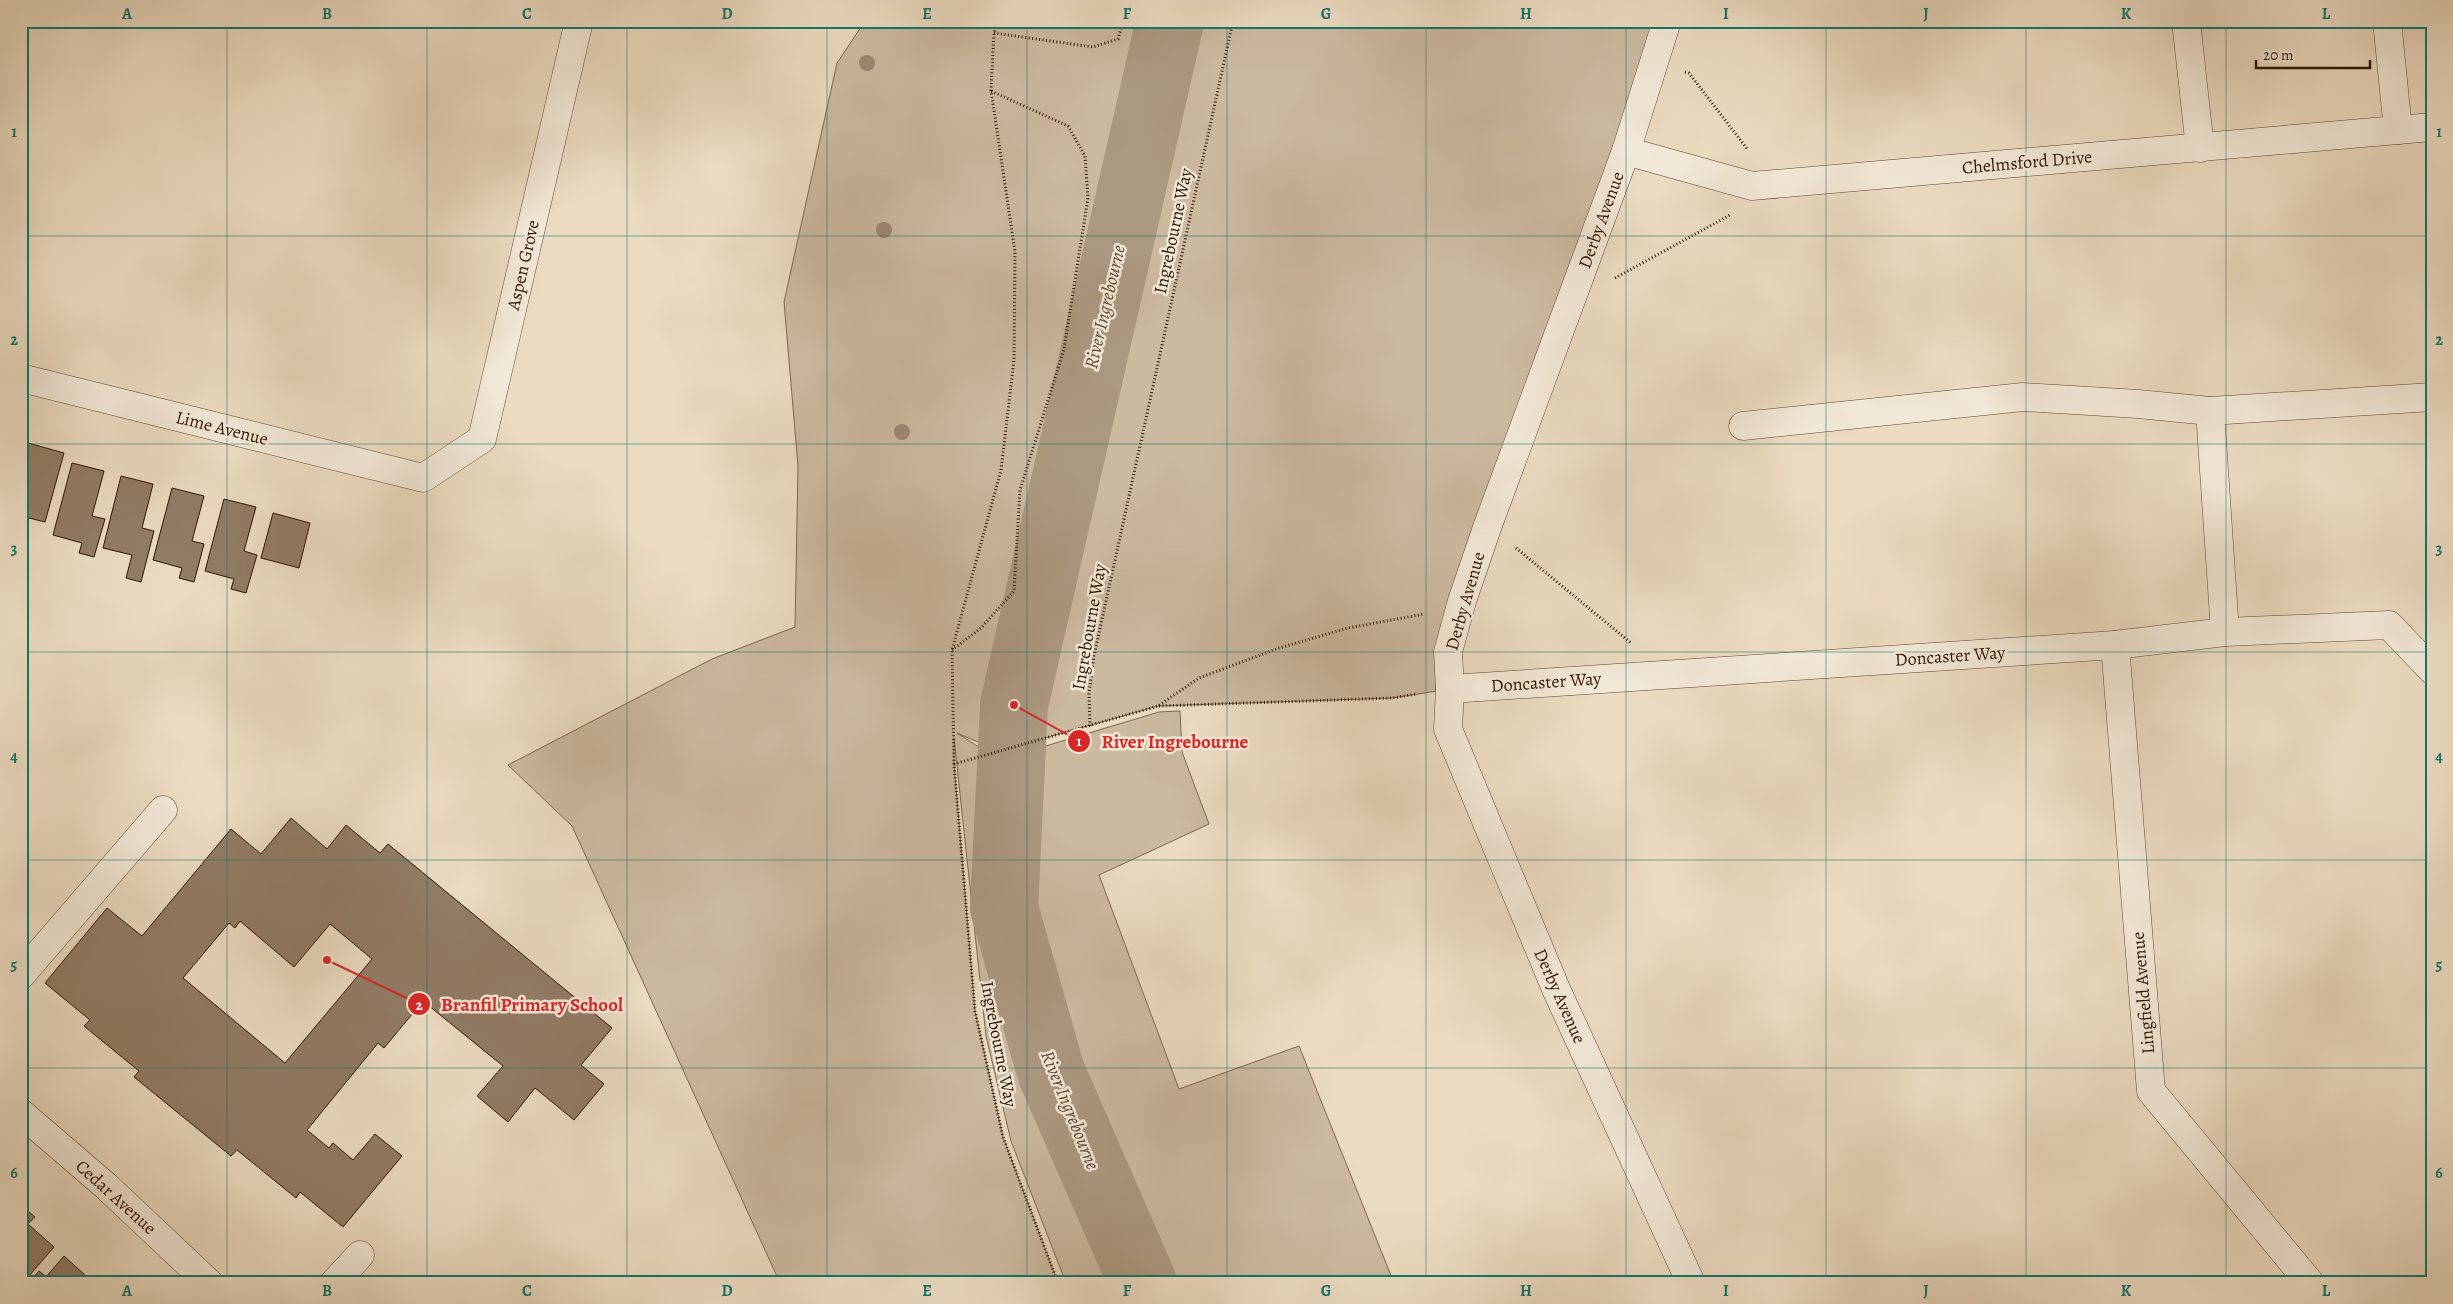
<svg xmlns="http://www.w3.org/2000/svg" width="2453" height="1304" viewBox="0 0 2453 1304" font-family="Alegreya,serif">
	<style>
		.green { fill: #cbb9a0; stroke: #7e6750 }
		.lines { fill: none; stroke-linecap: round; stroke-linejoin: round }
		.river { stroke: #ab9880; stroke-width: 68 }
		.building { fill: #917c65; stroke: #301501; fill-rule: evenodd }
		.minor-casing { stroke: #5f4631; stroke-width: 29 }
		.path { stroke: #301501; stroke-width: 3; stroke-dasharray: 1 2.5; stroke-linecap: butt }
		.minor { stroke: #f2e8d7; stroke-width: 28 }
		.tree { fill: #9d8972 }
		.grid { fill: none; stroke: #0f766e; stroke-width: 1; stroke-opacity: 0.55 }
		.labels { text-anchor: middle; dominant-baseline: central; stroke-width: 5; stroke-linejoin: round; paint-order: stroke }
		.street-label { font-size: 18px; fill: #301501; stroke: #f2e8d7 }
		.water-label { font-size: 19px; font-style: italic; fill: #614934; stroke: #f2e8d7 }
		.leader { fill: none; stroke: #d62828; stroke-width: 2 }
		.callout-dot { fill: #d62828; stroke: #f2e8d7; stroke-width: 2 }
		.mark-label { font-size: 15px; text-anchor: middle; font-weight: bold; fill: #fff }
		.callout-label { font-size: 19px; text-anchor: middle; font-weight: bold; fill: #d62828; stroke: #f2e8d7; stroke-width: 5; stroke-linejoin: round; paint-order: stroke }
		.neatline { fill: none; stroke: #0f766e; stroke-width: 2 }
		.grid-label { font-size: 16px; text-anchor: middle; font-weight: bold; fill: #0f766e }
	</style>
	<rect width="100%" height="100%" fill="#ebdbc1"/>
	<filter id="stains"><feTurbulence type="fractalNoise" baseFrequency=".004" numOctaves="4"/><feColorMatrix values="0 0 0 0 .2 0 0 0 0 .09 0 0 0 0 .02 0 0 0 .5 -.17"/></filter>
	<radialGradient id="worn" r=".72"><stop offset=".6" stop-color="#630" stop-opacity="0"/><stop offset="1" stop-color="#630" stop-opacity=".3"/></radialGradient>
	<polygon class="green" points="865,21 1667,21 1488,525 1450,689 1392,698 1158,706 999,751 957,733 999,760 1159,712 1180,711 1182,752 1209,824 1099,875 1179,1089 1299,1046 1394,1283 1066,1283 1011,1141 986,1036 954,738 954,764 975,1011 1003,1137 1058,1283 780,1283 572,826 508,765 712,659 795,627 798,466 784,302 837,63"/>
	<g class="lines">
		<polyline class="river" points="1143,1283 1051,1072 1004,908 1014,705 1170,21"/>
	</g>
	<g class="building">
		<polygon points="21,441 64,453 45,522 21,516"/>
		<polygon points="72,463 104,471 92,516 105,519 94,557 79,553 82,543 53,535"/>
		<polygon points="121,476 153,484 142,528 154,531 141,582 126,578 132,555 103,548"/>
		<polygon points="172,488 204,496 192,541 204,544 194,582 179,578 182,568 153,560"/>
		<polygon points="224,499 256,507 244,551 257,555 246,593 231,589 234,579 205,571"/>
		<polygon points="273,513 310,523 299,568 261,558"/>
		<path d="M 291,818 L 327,849 L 346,825 L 380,853 L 388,844 L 612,1028 L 581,1065 L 604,1084 L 574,1120 L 535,1088 L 508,1122 L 477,1096 L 503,1066 L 423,1001 L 384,1048 L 378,1043 L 307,1130 L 329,1148 L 333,1143 L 353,1160 L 375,1134 L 402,1156 L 343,1227 L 300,1192 L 296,1198 L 237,1150 L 231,1156 L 134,1077 L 139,1071 L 84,1026 L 90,1020 L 45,983 L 107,908 L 142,936 L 231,829 L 261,854 ZM 240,921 L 294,967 L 330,924 L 372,959 L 285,1063 L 183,978 L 229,923 L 235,928 Z"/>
		<polygon points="21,1205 35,1217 28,1224 54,1247 23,1283"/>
		<polygon points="64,1256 85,1275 78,1283 28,1283 39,1271 46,1277"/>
	</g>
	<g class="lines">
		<defs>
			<g id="minor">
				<polyline points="1667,21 1626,151 1488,525 1462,601 1448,652 1450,689 1448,729 1556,989 1691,1283"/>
				<polyline points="2186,21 2200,148"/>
				<polyline points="2387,21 2398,130"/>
				<polyline points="1626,151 1752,186 2432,127"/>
				<polyline points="21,378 423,478 482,439 579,21"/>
				<polyline points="1743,426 2023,397 2138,404 2210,411"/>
				<polyline points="2225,632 2210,411 2432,397"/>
				<polyline points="2115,645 2151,1091 2310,1283"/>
				<polyline points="1450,689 2115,645 2225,632 2389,625 2432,670"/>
				<polyline points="21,975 163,810"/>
				<polyline points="21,1113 106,1186 209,1283"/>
				<polyline points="334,1283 360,1255"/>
			</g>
		</defs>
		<use href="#minor" class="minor-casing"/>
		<g class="path">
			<polyline points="999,21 994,33 991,90 1015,252 1014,360 1001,470 952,650 954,764 975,1011 1003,1137 1058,1283"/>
			<polyline points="994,33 1093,47 1118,39 1123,21"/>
			<polyline points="1685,72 1689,73 1748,150"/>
			<polyline points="1615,278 1730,215"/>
			<polyline points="1516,548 1631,643"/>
			<polyline points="952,650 981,628 1014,591 1020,490 1064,349 1088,198 1085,156 1068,126 991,91"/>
			<polyline points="1159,706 1392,698 1417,694"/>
			<polyline points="1090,726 1089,693 1094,656 1233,21"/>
			<polyline points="954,764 1158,706 1199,678 1279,648 1348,628 1424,614"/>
		</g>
		<use href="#minor" class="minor"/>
	</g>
	<g class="tree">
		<circle cx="867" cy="63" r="8"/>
		<circle cx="884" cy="230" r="8"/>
		<circle cx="902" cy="432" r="8"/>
	</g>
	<path class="grid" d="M 227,21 L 227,1283M 427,21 L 427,1283M 627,21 L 627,1283M 827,21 L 827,1283M 1027,21 L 1027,1283M 1227,21 L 1227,1283M 1426,21 L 1426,1283M 1626,21 L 1626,1283M 1826,21 L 1826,1283M 2026,21 L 2026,1283M 2226,21 L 2226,1283M 21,236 L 2432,236M 21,444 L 2432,444M 21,652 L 2432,652M 21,860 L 2432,860M 21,1068 L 2432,1068"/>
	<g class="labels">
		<g class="street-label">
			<text transform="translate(2027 162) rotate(-5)">Chelmsford Drive</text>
			<text transform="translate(1601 220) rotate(-70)">Derby Avenue</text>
			<text transform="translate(1173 231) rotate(-78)">Ingrebourne Way</text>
			<text transform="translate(523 265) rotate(-77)">Aspen Grove</text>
			<text transform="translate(222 428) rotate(14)">Lime Avenue</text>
			<text transform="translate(1465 601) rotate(-74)">Derby Avenue</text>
			<text transform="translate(1089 627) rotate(-80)">Ingrebourne Way</text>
			<text transform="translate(1950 656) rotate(-4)">Doncaster Way</text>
			<text transform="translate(1546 682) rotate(-4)">Doncaster Way</text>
			<text transform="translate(2143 993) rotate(-95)">Lingfield Avenue</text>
			<text transform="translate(1560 996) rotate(66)">Derby Avenue</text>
			<text transform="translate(999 1044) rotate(79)">Ingrebourne Way</text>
			<text transform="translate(116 1197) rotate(42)">Cedar Avenue</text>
		</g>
		<g class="water-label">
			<text transform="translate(1105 307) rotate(-77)">River Ingrebourne</text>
			<text transform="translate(1070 1110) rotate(68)">River Ingrebourne</text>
		</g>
	</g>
	<path class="leader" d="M1014 705L1079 741M327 960L419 1004"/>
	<g class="callout-dot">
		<circle cx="1014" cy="705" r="5"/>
		<circle cx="327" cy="960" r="5"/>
		<circle cx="1079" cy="741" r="12"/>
		<circle cx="419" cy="1004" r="12"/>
	</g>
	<g class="mark-label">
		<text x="1079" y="746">1</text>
		<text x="419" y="1010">2</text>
	</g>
	<g class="callout-label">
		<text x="1175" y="748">River Ingrebourne</text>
		<text x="532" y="1011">Branfil Primary School</text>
	</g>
	<rect width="2453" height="1304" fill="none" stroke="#ebdbc1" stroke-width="55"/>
	<path d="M2256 60v8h114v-8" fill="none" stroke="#301501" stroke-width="2.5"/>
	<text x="2263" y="60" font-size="15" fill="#301501" stroke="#f2e8d7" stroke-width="4" paint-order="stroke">20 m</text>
	<rect x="28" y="28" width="2398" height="1248" class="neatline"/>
	<g class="grid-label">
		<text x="127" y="19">A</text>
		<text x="327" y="19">B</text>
		<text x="527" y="19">C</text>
		<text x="727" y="19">D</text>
		<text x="927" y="19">E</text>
		<text x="1127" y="19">F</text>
		<text x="1326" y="19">G</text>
		<text x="1526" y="19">H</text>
		<text x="1726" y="19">I</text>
		<text x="1926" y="19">J</text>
		<text x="2126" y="19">K</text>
		<text x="2326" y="19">L</text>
		<text x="14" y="137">1</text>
		<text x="2439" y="137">1</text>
		<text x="14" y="345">2</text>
		<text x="2439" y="345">2</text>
		<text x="14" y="554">3</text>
		<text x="2439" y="554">3</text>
		<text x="14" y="762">4</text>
		<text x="2439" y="762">4</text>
		<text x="14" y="970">5</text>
		<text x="2439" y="970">5</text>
		<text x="14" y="1178">6</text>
		<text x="2439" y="1178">6</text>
		<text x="127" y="1296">A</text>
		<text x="327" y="1296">B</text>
		<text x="527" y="1296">C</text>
		<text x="727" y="1296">D</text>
		<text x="927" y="1296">E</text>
		<text x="1127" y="1296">F</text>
		<text x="1326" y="1296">G</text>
		<text x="1526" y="1296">H</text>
		<text x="1726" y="1296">I</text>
		<text x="1926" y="1296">J</text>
		<text x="2126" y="1296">K</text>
		<text x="2326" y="1296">L</text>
	</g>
	<rect width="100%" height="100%" filter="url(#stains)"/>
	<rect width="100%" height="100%" fill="url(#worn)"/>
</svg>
